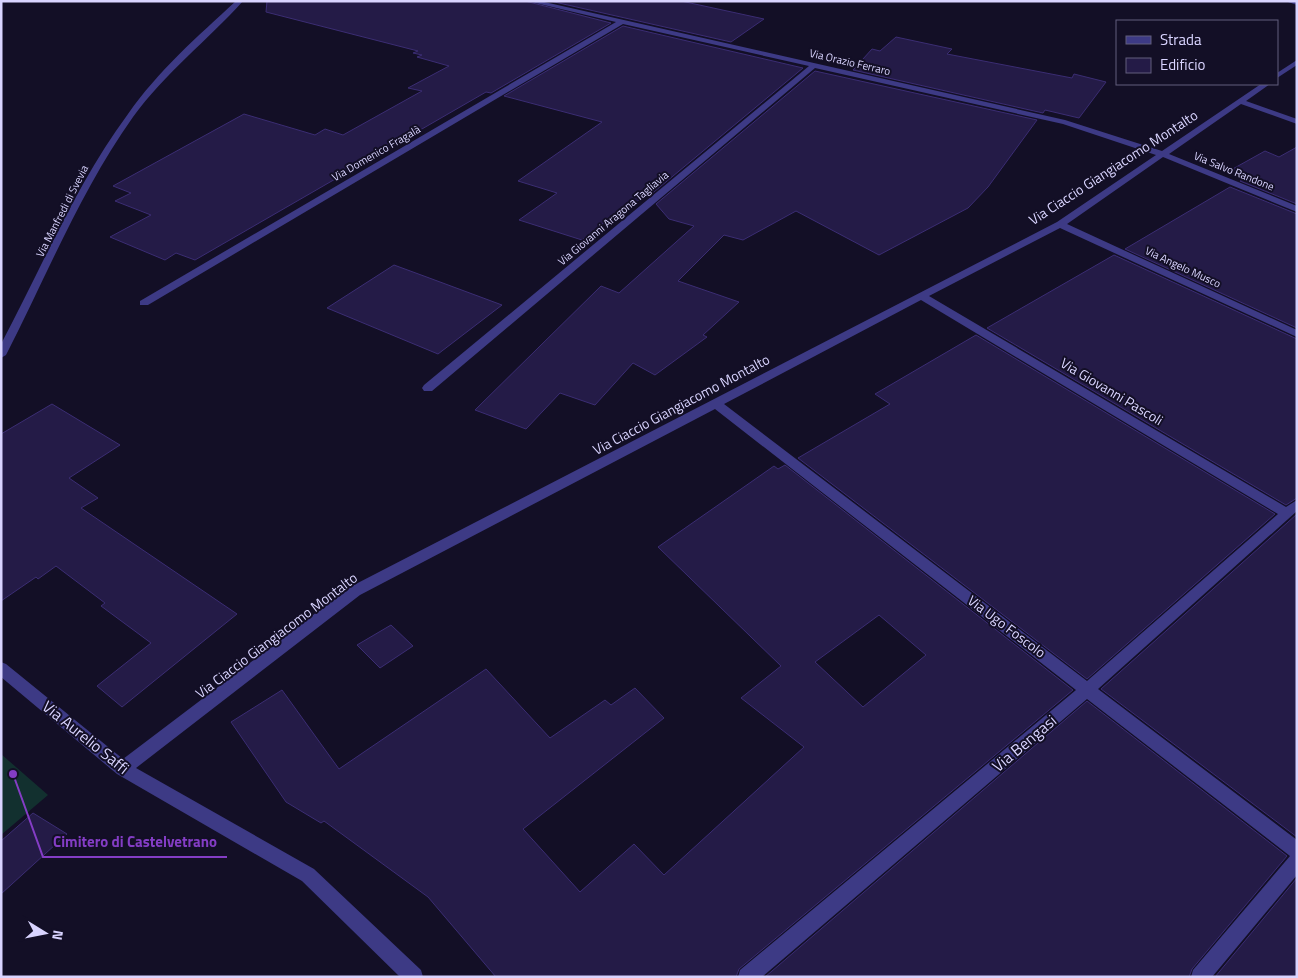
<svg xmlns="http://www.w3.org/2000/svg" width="1298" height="978" viewBox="0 0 1298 978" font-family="'Titillium Web',sans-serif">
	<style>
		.green { fill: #12302f }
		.building { fill: #241b47; stroke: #3b2d73; fill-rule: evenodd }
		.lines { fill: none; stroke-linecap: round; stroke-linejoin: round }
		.minor { fill: #3d3a85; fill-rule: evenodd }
		.labels { text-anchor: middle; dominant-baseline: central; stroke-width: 4; stroke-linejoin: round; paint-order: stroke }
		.far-street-label { font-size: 11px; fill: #d9d4ff; stroke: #130f26 }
		.street-label { font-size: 14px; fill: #d9d4ff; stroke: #130f26 }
		.near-street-label { font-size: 16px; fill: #d9d4ff; stroke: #130f26 }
		.leader { fill: none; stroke: #843dc5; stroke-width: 2 }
		.callout-dot { fill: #843dc5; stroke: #130f26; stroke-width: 2 }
		.callout-label { font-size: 15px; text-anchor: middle; font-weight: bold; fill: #843dc5; stroke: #130f26; stroke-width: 4; stroke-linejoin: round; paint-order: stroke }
	</style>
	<rect width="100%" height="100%" fill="#130f26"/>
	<polygon class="green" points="1,754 48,795 1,835"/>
	<g class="building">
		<polygon points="267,1 525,1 611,23 491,93 486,92 195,260 176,253 165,260 110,237 151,215 115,201 131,193 113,186 244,114 315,135 325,129 343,135 422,91 408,88 449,66 417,57 422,55 413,53 418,51 266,12"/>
		<polygon points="550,1 681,1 764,19 731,42"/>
		<polygon points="623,26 803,68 649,196 647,194 630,207 625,206 582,240 519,220 557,193 518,181 602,122 504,96"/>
		<polygon points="896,37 952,49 947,54 1072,78 1074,74 1106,82 1079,118 1045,110 1043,113 853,70 872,49 880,51"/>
		<polygon points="815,71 1037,120 988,187 968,208 879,255 796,211 743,240 724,235 678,281 739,302 703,335 707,337 655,375 633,363 595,405 560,393 526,429 475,410 601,286 619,293 694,226 669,219 656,204"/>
		<polygon points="1297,147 1297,204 1240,181 1246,178 1229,171 1265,151 1279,157"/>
		<polygon points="1230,187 1297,214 1297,328 1125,249"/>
		<polygon points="1114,255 1297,339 1297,498 1286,505 987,328"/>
		<polygon points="394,265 432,279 502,305 438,354 327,308"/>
		<polygon points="976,335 1275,514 1087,679 798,458 890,404 875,394"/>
		<polygon points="52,404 120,445 69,478 98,498 81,508 237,614 122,707 97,686 151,643 101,606 105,603 56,566 38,579 36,577 1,601 1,434"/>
		<path d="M 785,465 L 1073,690 L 739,969 L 736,977 L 496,977 L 428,897 L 324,821 L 321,823 L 286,802 L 231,722 L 282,690 L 339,769 L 486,669 L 550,738 L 605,700 L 611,705 L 635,688 L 664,718 L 523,829 L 580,892 L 634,844 L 664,875 L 804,747 L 741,698 L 781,666 L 658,547 L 774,466 L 778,469 ZM 879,615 L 926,655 L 863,707 L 815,662 Z"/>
		<polygon points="1297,514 1297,837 1101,689"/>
		<polygon points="391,625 413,646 380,668 357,645"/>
		<polygon points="1087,701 1287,856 1192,969 1189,977 765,977"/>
		<polygon points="33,813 67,834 1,894 1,841"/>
		<polygon points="1297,878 1297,977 1215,977"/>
	</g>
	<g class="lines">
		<g class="minor">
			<path d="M 236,1 L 243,1 C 207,41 165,73 133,117 C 81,190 47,275 6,355 L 1,358 L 1,344 C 42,267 76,184 128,114 C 158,71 198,36 236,1 Z"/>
			<path d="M 527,1 L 540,1 L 1065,120 L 1162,151 L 1261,84 L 1270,84 L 1246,101 L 1297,119 L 1297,124 L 1241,104 L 1169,154 L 1297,206 L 1297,212 L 1163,157 L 1067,224 L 1297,330 L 1297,337 L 1060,228 L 929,296 L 1286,507 L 1297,500 L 1297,511 L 1098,689 L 1297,840 L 1297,875 L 1212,977 L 1191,977 L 1193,970 L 1290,856 L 1087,699 L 762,977 L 738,977 L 740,970 L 1076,690 L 715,409 L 360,595 L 136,768 L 314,869 L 421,970 L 423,977 L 400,977 L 302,881 L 117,774 L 1,677 L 1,662 L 6,664 L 123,759 L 350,587 L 1057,222 L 1156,155 L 1063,124 L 815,68 L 432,391 L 424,391 L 422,388 L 424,385 L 809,66 L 623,24 L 148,305 L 140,305 L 140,301 L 616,22 ZM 921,300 L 1278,514 L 1087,681 L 724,404 Z"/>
			<polygon points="1287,1 1297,1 1297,5 1288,2"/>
			<polygon points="1297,60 1297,65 1277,78 1277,73"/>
		</g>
	</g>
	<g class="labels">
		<g class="far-street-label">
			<text transform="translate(850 62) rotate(13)">Via Orazio Ferraro</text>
			<text transform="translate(376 153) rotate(-30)">Via Domenico Fragalà</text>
			<text transform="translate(1234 171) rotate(22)">Via Salvo Randone</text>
			<text transform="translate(62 211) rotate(-63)">Via Manfredi di Svevia</text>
			<text transform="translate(613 218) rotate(-40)">Via Giovanni Aragona Tagliavia</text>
			<text transform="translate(1183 267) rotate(25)">Via Angelo Musco</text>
		</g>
		<g class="street-label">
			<text transform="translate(1113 167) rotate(-33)">Via Ciaccio Giangiacomo Montalto</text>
			<text transform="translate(1112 391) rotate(31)">Via Giovanni Pascoli</text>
			<text transform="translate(681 404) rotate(-28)">Via Ciaccio Giangiacomo Montalto</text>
			<text transform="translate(1007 626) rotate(37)">Via Ugo Foscolo</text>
			<text transform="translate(276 635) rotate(-37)">Via Ciaccio Giangiacomo Montalto</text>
		</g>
		<g class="near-street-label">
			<text transform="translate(86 737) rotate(39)">Via Aurelio Saffi</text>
			<text transform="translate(1024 743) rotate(-40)">Via Bengasi</text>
		</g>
	</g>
	<path class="leader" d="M13 774L43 857H227"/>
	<circle class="callout-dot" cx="13" cy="774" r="5"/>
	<g class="callout-label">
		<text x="135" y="847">Cimitero di Castelvetrano</text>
	</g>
	<rect width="1298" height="978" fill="none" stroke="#d9d4ff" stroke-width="5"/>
	<rect x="1116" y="20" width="162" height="65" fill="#130f26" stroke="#625e7d"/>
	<rect x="1126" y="36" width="25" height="8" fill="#3d3a85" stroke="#625e7d"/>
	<text x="1160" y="45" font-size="15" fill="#d9d4ff">Strada</text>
	<rect x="1126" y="58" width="25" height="15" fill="#241b47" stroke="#625e7d"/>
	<text x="1160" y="70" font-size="15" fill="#d9d4ff">Edificio</text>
	<g transform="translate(45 933) rotate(100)" stroke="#130f26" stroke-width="4" paint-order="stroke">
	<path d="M0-4L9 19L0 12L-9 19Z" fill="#d9d4ff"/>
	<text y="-8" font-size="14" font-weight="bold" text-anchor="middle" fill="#d9d4ff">N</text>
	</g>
</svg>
